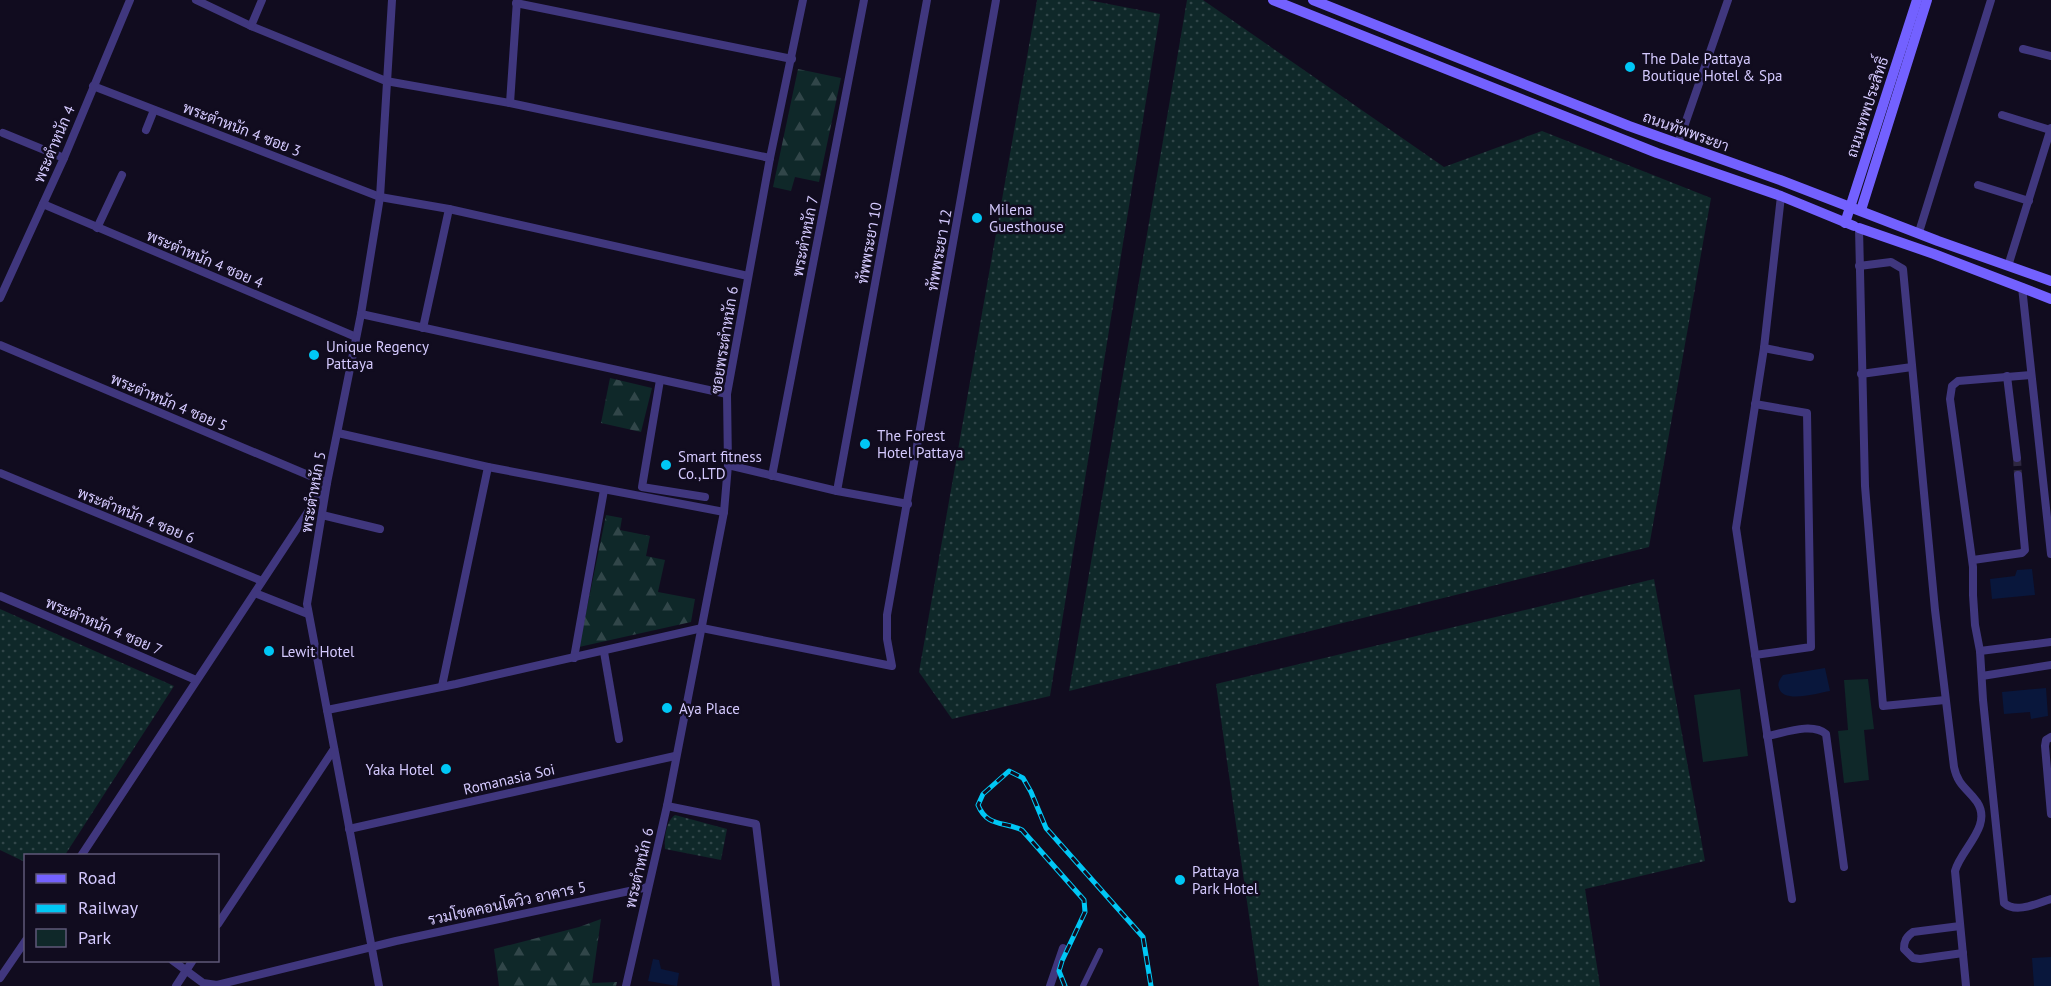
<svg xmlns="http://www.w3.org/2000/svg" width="2051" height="986" viewBox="0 0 2051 986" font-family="'PT Sans',Sarabun,sans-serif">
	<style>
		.grass { fill: url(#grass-dots) }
		.forest { fill: url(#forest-firs) }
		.green { fill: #0f2829 }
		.water { fill: #09173c }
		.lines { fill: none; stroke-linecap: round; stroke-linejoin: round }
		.minor-tunnel { stroke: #2e2841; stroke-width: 8; stroke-dasharray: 8 4; stroke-linecap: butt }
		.pedestrian { stroke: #40377e; stroke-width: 6 }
		.minor { stroke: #40377e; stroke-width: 8 }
		.secondary { stroke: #7361ff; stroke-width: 10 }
		.rail-casing { stroke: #00c7f5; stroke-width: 5 }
		.rail { stroke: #110c1f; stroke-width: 3; stroke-dasharray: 9; stroke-linecap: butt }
		.poi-dot { fill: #00c7f5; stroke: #110c1f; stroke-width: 2 }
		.labels { text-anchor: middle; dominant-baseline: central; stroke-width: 5; stroke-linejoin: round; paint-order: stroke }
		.poi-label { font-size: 15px; fill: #d5caff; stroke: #110c1f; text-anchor: start }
		.street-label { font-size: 15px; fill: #d5caff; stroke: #110c1f }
	</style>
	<defs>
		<pattern id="grass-dots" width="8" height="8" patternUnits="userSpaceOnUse" patternTransform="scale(1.5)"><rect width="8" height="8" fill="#0f2829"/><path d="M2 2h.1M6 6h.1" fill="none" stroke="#314649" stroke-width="1.8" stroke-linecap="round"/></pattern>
		<pattern id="forest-firs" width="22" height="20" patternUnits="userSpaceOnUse" patternTransform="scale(1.5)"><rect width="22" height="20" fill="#0f2829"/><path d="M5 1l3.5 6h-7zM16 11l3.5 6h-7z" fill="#314649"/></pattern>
	</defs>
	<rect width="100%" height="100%" fill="#110c1f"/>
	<g class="grass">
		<polygon points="1037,0 1088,0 1160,14 1050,696 952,719 919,672"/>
		<polygon points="1187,0 1203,0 1444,167 1542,131 1711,198 1649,547 1069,691"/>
		<polygon points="1654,579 1705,861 1585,889 1600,986 1259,986 1216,684"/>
		<polygon points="0,609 174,686 65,855 26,856 25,862 0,850"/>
		<path d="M 675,815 L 727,829 L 721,860 L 665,849 C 664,838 666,821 675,815 Z"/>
	</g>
	<g class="forest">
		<polygon points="798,69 841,78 819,182 795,177 791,191 773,187"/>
		<polygon points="610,378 652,388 641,432 601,423"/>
		<polygon points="606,515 622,518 620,530 650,536 646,556 665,560 658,592 695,599 691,622 579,647"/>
		<polygon points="601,919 592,983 617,982 616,986 499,986 494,949 579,927"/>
	</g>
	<g class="green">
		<polygon points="1868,679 1874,729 1864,730 1869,780 1844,783 1838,731 1848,730 1844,680"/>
		<polygon points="1740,689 1748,756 1703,762 1694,695"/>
	</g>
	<g class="water">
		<polygon points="2032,569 2035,595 1992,599 1990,579 2015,576 2017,570"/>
		<path d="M 1825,668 L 1830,691 C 1818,693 1783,704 1779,688 C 1777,683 1780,679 1783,675 Z"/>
		<polygon points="2046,688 2048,716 2031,719 2030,712 2004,714 2002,692"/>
		<polygon points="2051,957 2051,986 2034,986 2032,958"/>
		<polygon points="653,959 659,960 661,969 679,973 677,986 648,981"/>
	</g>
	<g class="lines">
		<polyline class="minor-tunnel" points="2017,458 2018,475"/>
		<polyline class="pedestrian" points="1083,986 1100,951"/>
		<g class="minor">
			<polyline points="196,0 251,26 386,81 510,103 770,158"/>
			<polyline points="516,3 792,59"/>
			<polyline points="251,26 262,0"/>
			<polyline points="2023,49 2051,56"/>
			<polyline points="93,86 380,197 449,209 748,276"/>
			<polyline points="510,103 517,0"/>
			<polyline points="2002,115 2050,130"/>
			<polyline points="146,130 154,110"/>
			<polyline points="3,133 64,158"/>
			<polyline points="1678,144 1728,0"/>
			<polyline points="1978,185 2029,201"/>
			<polyline points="1781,196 1764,348 1736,528 1792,899"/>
			<polyline points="43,204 356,337"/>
			<polyline points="97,228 122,175"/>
			<polyline points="1859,228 1865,486 1883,706 1945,700"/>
			<polyline points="1919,232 1991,0"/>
			<path d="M 1859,266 L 1891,262 L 1903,269 L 1935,610 L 1954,767 C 1958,786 1967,788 1977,802 C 1993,826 1961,849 1955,871 L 1966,986"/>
			<polyline points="2008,266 2051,128"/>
			<polyline points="2022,287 2051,554"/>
			<polyline points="0,298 64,158 130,0"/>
			<polyline points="361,314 727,394"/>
			<polyline points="423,328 449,209"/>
			<polyline points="0,345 327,483 81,856"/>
			<polyline points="1764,348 1810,357"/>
			<polyline points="1861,374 1912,367"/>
			<path d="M 2031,375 L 1958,381 L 1952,386 L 1950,399 L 1973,567 L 1973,595 L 1975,625 L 1980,651 L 1983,700 L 2004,903 C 2016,914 2038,903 2051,899"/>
			<polyline points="2007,376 2017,458"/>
			<polyline points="660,380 642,487 705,497"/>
			<polyline points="338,433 488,467 724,512"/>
			<polyline points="728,465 837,491 908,504"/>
			<polyline points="0,473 262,581"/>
			<polyline points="772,476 864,0"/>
			<polyline points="837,491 927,0"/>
			<polyline points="322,515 380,529"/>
			<polyline points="1973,560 2022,553 2025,550 2018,475"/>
			<polyline points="255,593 308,614"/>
			<polyline points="0,596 196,680"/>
			<polyline points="1980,651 2051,642"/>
			<polyline points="604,652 619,739"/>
			<polyline points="1755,655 1811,647 1807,413 1755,404"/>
			<polyline points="574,658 604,490"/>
			<polyline points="1982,676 2051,665"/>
			<polyline points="442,686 488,467"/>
			<polyline points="327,710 456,684 702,628 892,666 887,639 887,615 996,0"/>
			<path d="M 1767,736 C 1784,733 1812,722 1826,734 L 1844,867"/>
			<polyline points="2051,737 2046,740 2045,746 2051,814"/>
			<polyline points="667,806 756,824 776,986"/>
			<polyline points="349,829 675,756"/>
			<polyline points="218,924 334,749"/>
			<path d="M 1960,926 L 1913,932 C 1906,937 1904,941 1904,949 L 1913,958 L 1920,959 L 1963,953"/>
			<polyline points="172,960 203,983 217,985 396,941 648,887"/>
			<polyline points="0,978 26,940"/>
			<polyline points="176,986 193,960"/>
			<polyline points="379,986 307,604 327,483 361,314 380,197 392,0"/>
			<polyline points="626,986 667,806 724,512 728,465 727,394 770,158 803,0"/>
			<polyline points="1050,986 1063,948"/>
		</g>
		<g class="secondary">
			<polyline points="1273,0 1657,153 1781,196 1854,226"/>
			<polyline points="1313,0 1629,126 1780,180 1938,241 2051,281"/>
			<polyline points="1861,210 1927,0"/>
			<polyline points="1845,223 1917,0"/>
			<polyline points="1859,228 1934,254 2051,299"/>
		</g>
		<defs>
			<path id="rail" d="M 1065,986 L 1059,971 L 1062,961 L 1085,912 L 1084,900 L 1022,830 C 1003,821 987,827 978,805 L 983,794 L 1009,771 L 1023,778 L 1031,792 L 1046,828 L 1143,937 L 1151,986"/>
		</defs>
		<use href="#rail" class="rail-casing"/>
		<use href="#rail" class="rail"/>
	</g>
	<g class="poi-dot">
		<circle cx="1630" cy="67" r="6"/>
		<circle cx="977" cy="218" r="6"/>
		<circle cx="314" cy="355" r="6"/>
		<circle cx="865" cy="444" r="6"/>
		<circle cx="666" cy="465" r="6"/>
		<circle cx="269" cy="651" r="6"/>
		<circle cx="667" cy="708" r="6"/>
		<circle cx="446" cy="769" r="6"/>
		<circle cx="1180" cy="880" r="6"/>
	</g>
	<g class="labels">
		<g class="poi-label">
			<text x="1642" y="58">The Dale Pattaya<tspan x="1642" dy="17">Boutique Hotel &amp; Spa</tspan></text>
			<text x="989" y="209">Milena<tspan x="989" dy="17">Guesthouse</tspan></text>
			<text x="326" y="346">Unique Regency<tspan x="326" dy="17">Pattaya</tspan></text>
			<text x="877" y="435">The Forest<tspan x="877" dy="17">Hotel Pattaya</tspan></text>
			<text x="678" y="456">Smart fitness<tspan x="678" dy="17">Co.,LTD</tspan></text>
			<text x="281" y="651">Lewit Hotel</text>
			<text x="679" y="708">Aya Place</text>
			<text x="434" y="769" text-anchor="end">Yaka Hotel</text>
			<text x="1192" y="871">Pattaya<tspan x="1192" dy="17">Park Hotel</tspan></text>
		</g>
		<g class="street-label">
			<text transform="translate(1867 107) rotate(-72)">ถนนเทพประสิทธิ์</text>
			<text transform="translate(242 129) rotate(21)">พระตำหนัก 4 ซอย 3</text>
			<text transform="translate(1686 131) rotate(20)">ถนนทัพพระยา</text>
			<text transform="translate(54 144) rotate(-67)">พระตำหนัก 4</text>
			<text transform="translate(805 236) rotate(-79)">พระตำหนัก 7</text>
			<text transform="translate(869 243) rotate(-80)">ทัพพระยา 10</text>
			<text transform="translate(939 250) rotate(-80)">ทัพพระยา 12</text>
			<text transform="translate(205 259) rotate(23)">พระตำหนัก 4 ซอย 4</text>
			<text transform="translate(724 340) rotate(-81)">ซอยพระตำหนัก 6</text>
			<text transform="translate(169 402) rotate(23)">พระตำหนัก 4 ซอย 5</text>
			<text transform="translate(313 492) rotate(-80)">พระตำหนัก 5</text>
			<text transform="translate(136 515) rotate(22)">พระตำหนัก 4 ซอย 6</text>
			<text transform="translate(104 626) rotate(23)">พระตำหนัก 4 ซอย 7</text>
			<text transform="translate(509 779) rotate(-13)">Romanasia Soi</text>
			<text transform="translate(639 868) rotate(-77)">พระตำหนัก 6</text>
			<text transform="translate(507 903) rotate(-12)">รวมโชคคอนโดวิว อาคาร 5</text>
		</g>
	</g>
	<rect x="24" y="854" width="195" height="108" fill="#110c1f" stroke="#5f5879" stroke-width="1.5"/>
	<rect x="36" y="874" width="30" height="9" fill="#7361ff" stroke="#5f5879" stroke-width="1.5"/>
	<text x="78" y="884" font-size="18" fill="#d5caff">Road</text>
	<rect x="36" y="904" width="30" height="9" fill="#00c7f5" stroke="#5f5879" stroke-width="1.5"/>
	<text x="78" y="914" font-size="18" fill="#d5caff">Railway</text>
	<rect x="36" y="929" width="30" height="18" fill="#0f2829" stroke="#5f5879" stroke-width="1.5"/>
	<text x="78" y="944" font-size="18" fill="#d5caff">Park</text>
</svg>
